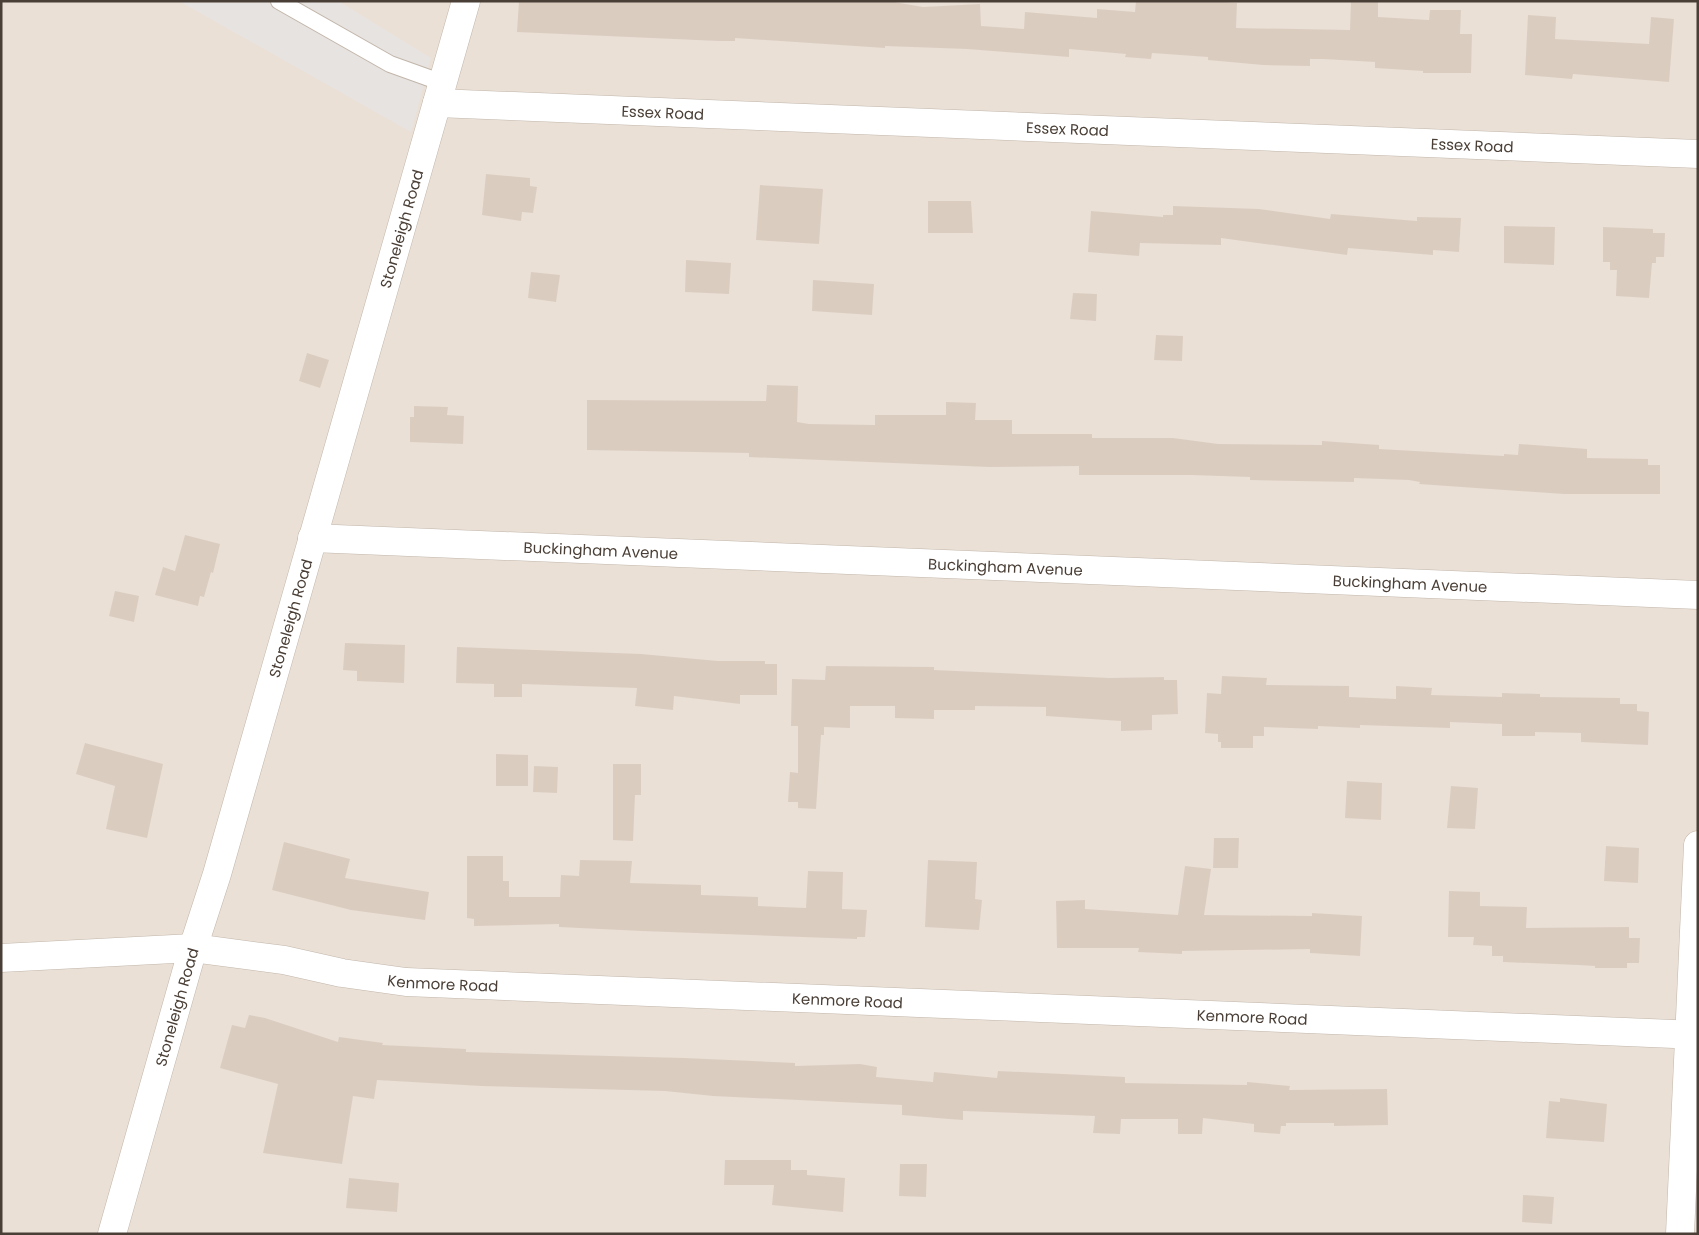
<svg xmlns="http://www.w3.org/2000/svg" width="1699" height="1235" viewBox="0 0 1699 1235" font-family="Poppins,sans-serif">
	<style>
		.residential { fill: #eae0d6 }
		.parking { fill: #e7e3e1 }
		.building { fill: #dbccc0 }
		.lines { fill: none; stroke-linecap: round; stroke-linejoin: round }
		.lane-casing { stroke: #c2b6aa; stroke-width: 18 }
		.street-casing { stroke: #c2b6aa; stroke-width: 29 }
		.lane { stroke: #fff; stroke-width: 16 }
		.street { stroke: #fff; stroke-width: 28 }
		.labels { text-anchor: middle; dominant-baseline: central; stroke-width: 4.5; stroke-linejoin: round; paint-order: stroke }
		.street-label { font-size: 15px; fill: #4a3f36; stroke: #fff }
	</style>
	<rect width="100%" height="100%" fill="#f6f0e9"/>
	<rect class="residential" x="1" y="1" width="1697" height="1233"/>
	<polygon class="parking" points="179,1 338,1 431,58 411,132"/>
	<g class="building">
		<polygon points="519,1 888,1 923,7 980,4 981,26 1024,29 1025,12 1097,18 1097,9 1135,12 1136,1 1210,1 1237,3 1236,28 1350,30 1351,1 1378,2 1378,17 1429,20 1430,10 1461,10 1460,34 1472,34 1471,73 1423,73 1423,71 1375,68 1375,62 1323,59 1310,59 1310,66 1263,65 1208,60 1208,57 1152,53 1151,59 1125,57 1126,54 1069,49 1069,57 967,49 885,46 885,48 735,38 735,41 719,41 517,32"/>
		<polygon points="1528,15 1556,17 1555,39 1649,44 1651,17 1674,19 1669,82 1573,74 1572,79 1525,75"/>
		<polygon points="486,174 530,178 530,186 537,187 533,213 522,212 521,221 482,215"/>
		<polygon points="760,185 823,189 819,244 756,240"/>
		<polygon points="928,201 971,201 973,233 928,233"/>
		<polygon points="1173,206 1259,209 1330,219 1331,214 1417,221 1417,217 1461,218 1459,252 1433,250 1433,255 1348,248 1347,255 1221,238 1221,245 1140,243 1139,256 1088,252 1091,211 1163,217 1163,215 1173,215"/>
		<polygon points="1504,226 1555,227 1554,265 1504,263"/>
		<polygon points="1603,227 1653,229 1653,233 1665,233 1664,257 1656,257 1656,263 1652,263 1649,298 1616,296 1617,270 1610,270 1610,262 1603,262"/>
		<polygon points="686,260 731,263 729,294 685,292"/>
		<polygon points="531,272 560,275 556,302 528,298"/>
		<polygon points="813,280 874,284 872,315 812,311"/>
		<polygon points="1073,293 1097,294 1096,321 1070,319"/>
		<polygon points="1156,335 1183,336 1182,361 1154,360"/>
		<polygon points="307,353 329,360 320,388 299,381"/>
		<polygon points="767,385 798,386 797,422 809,424 875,425 875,415 946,415 946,402 976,403 975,420 1012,420 1012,434 1092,434 1092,438 1173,438 1218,444 1322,445 1322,441 1379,445 1379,449 1504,456 1504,454 1518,455 1519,444 1587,449 1587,458 1648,459 1648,465 1660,465 1660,494 1564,494 1419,484 1420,482 1409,480 1354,478 1354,482 1250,480 1250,477 1191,475 1079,475 1079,466 989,467 749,457 749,453 587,450 587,400 766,401"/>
		<polygon points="414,406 448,407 447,415 464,416 463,444 410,442 410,417 414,417"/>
		<polygon points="185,535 220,544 213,573 211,572 204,597 200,596 198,606 155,595 163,567 175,571"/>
		<polygon points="115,591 139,596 134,622 109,616"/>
		<polygon points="345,643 405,645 404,683 357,681 357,671 343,670"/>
		<polygon points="457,647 641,654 718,661 765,661 765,664 777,664 777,695 740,695 740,704 674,696 673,710 635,706 637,688 522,684 522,697 494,697 494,684 456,683"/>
		<polygon points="826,666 934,667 934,670 1110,678 1164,677 1164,680 1177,680 1178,714 1152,715 1152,730 1121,731 1121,721 1046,716 1046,707 975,706 975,710 934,710 934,719 895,718 895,706 850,706 850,728 824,727 824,735 821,735 816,809 798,808 798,802 788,802 790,772 798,773 798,726 791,726 792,679 825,680"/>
		<polygon points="1222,676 1267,678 1266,685 1349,686 1349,697 1396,699 1396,686 1432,688 1431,695 1502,697 1502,693 1540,694 1540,697 1620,698 1620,704 1637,704 1637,711 1649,712 1648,745 1581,742 1581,733 1535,732 1535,736 1502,736 1502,724 1450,722 1450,728 1360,725 1360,728 1318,726 1318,729 1264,727 1264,736 1253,736 1253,748 1221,748 1221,742 1218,742 1218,734 1205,733 1207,693 1221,694"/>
		<polygon points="85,743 163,764 147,838 106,829 115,786 76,774"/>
		<polygon points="496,754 528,755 528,786 496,786"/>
		<polygon points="613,764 641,764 641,795 635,795 633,841 613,840"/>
		<polygon points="534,766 558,767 557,793 533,792"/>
		<polygon points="1347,781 1382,783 1381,820 1345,818"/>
		<polygon points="1451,786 1478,788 1475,829 1447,828"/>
		<polygon points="1214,838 1239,838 1238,868 1213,868"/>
		<polygon points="284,842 350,859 345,878 429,892 425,920 351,910 272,890"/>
		<polygon points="1606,846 1639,848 1638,883 1604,881"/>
		<polygon points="467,856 503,856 503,881 509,881 509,897 560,897 561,875 579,876 580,860 632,861 630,883 701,885 701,895 758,897 758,906 806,908 808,871 843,872 842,909 867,910 865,937 857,937 857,939 642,931 559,927 559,924 474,926 474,919 467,918"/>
		<polygon points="928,860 977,862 975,899 982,900 979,930 925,927"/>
		<polygon points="1185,866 1211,869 1204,915 1312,916 1312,913 1362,916 1360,956 1310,953 1310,949 1182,951 1182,954 1138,952 1139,948 1057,948 1056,901 1085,900 1085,909 1178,915"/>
		<polygon points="1449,891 1480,892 1480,906 1527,907 1526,928 1629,927 1629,938 1640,938 1639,963 1627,963 1627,968 1595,968 1595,966 1578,965 1503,962 1503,956 1492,956 1492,946 1473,945 1474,937 1448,937"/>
		<polygon points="249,1015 265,1018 338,1042 339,1037 383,1043 382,1045 466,1049 466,1052 684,1058 795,1063 795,1066 860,1064 877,1067 876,1077 933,1082 934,1072 997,1078 998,1071 1125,1077 1125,1083 1247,1085 1247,1082 1290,1086 1289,1090 1387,1089 1388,1125 1334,1126 1334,1123 1286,1123 1286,1126 1281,1126 1280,1134 1254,1132 1254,1124 1203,1118 1202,1134 1178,1134 1178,1119 1121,1119 1120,1134 1093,1133 1095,1116 963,1111 963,1120 949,1119 902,1115 902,1105 713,1096 665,1091 481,1086 377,1080 374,1099 353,1096 342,1164 263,1153 278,1084 220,1068 232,1025 245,1028"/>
		<polygon points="1560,1098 1607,1104 1604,1142 1546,1138 1549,1101 1560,1102"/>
		<polygon points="725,1160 791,1160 791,1170 807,1170 807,1175 845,1178 843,1212 772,1205 774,1185 724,1185"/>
		<polygon points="900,1164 927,1164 926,1197 899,1196"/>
		<polygon points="349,1178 399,1183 397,1212 346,1208"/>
		<polygon points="1523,1195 1554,1197 1552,1224 1522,1222"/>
	</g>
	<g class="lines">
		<defs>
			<polyline id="lane" points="279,1 390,64 443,83"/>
			<g id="street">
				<path id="s1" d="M 437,103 L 1698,154"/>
				<path id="s2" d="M 312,538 L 1698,595"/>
				<path id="s3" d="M 1,958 L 193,948 L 284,960 L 342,973 L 406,982 L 1698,1035"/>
				<path id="s4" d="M 112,1234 L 193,948 L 217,874 L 466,1"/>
				<polyline points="1680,1234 1698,845"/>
			</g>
		</defs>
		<use href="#lane" class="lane-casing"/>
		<use href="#street" class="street-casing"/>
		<use href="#lane" class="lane"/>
		<use href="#street" class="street"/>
	</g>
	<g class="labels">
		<g class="street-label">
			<text stroke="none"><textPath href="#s1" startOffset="226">Essex Road</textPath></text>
			<text stroke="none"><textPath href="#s1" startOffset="631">Essex Road</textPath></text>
			<text stroke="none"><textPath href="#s1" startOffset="1036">Essex Road</textPath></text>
			<text stroke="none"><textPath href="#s4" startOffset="1046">Stoneleigh Road</textPath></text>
			<text stroke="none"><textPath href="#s2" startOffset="289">Buckingham Avenue</textPath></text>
			<text stroke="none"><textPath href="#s2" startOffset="694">Buckingham Avenue</textPath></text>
			<text stroke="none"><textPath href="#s2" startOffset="1099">Buckingham Avenue</textPath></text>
			<text stroke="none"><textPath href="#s4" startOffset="641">Stoneleigh Road</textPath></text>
			<text stroke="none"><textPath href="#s3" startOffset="445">Kenmore Road</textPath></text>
			<text stroke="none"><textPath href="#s3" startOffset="850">Kenmore Road</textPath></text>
			<text stroke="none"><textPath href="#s4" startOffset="236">Stoneleigh Road</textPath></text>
			<text stroke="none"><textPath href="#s3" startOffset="1255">Kenmore Road</textPath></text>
		</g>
	</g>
	<rect width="1699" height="1235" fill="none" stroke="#4a3f36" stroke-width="5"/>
</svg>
